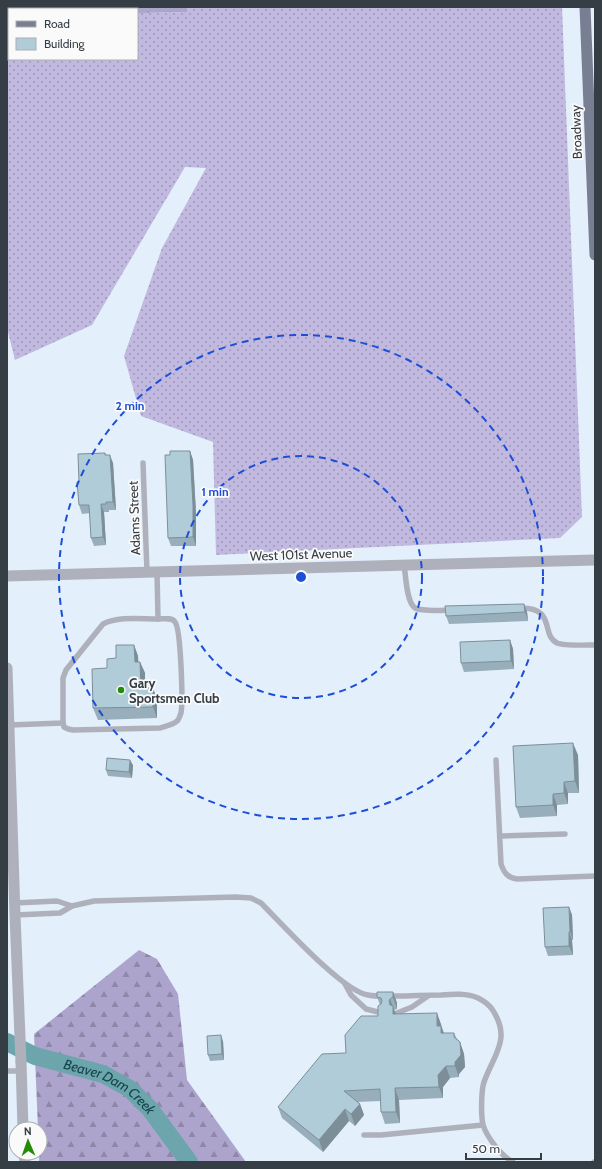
<svg xmlns="http://www.w3.org/2000/svg" width="602" height="1169" viewBox="0 0 602 1169" font-family="Cabin,sans-serif">
	<style>
		.grass { fill: url(#grass-dots) }
		.forest { fill: url(#forest-firs) }
		.lines { fill: none; stroke-linecap: round; stroke-linejoin: round }
		.river { stroke: #6da5ac; stroke-width: 18 }
		.service { stroke: #aeb1bc; stroke-width: 5.5 }
		.minor { stroke: #aeb1bc; stroke-width: 11 }
		.tertiary { stroke: #aeb1bc; stroke-width: 11 }
		.primary { stroke: #797f92; stroke-width: 11 }
		.wall { fill: #98afbb }
		.shaded-wall { fill: #7c8f98 }
		.building { fill: #b1ccd9; stroke: #7c8f98 }
		.ring { fill: none; stroke: #1d4ed8; stroke-width: 2; stroke-dasharray: 7 5 }
		.poi-dot { fill: #248b06; stroke: #fafafa; stroke-width: 1.5 }
		.labels { text-anchor: middle; dominant-baseline: central; stroke-width: 3.5; stroke-linejoin: round; paint-order: stroke }
		.street-label { font-size: 13px; fill: #353d45; stroke: #fafafa }
		.poi-label { font-size: 13px; font-weight: bold; fill: #353d45; stroke: #fafafa; text-anchor: start }
		.water-label { font-size: 14px; font-style: italic; fill: #13464c; stroke: #fafafa }
		.centre { fill: #1d4ed8; stroke: #fafafa; stroke-width: 2 }
		.ring-label { font-size: 12px; text-anchor: middle; font-weight: bold; fill: #1d4ed8; stroke: #fafafa; stroke-width: 3.5; stroke-linejoin: round; paint-order: stroke }
	</style>
	<defs>
		<pattern id="grass-dots" width="8" height="8" patternUnits="userSpaceOnUse"><rect width="8" height="8" fill="#c1b9e0"/><path d="M2 2h.1M6 6h.1" fill="none" stroke="#9e98b7" stroke-width="1.8" stroke-linecap="round"/></pattern>
		<pattern id="forest-firs" width="22" height="20" patternUnits="userSpaceOnUse"><rect width="22" height="20" fill="#ada4cd"/><path d="M5 1l3.5 6h-7zM16 11l3.5 6h-7z" fill="#8e87a8"/></pattern>
	</defs>
	<rect width="100%" height="100%" fill="#e3effb"/>
	<polygon class="grass" points="187,7 562,7 582,517 560,538 216,555 213,442 141,416 124,356 162,248 206,168 185,167 92,325 15,360 7,328 7,17 9,17 9,59 137,59 137,13 187,12"/>
	<g class="forest">
		<polygon points="7,7 187,7 187,12 137,13 137,9 9,9 9,17 7,17"/>
		<polygon points="139,950 157,959 178,994 187,1080 246,1162 39,1162 40,1129 38,1129 34,1034"/>
	</g>
	<g class="lines">
		<path class="river" id="s1" d="M 7,1042 L 35,1056 L 103,1074 L 130,1089 L 150,1109 L 189,1162"/>
		<g class="service">
			<polyline points="143,463 147,572"/>
			<path d="M 404,565 C 406,575 406,602 415,608 C 423,612 444,610 453,610"/>
			<path d="M 519,608 C 557,607 540,634 557,643 C 564,646 586,645 595,645"/>
			<path d="M 63,723 L 64,727 L 68,729 L 73,730 L 160,728 C 165,726 173,725 177,721 C 179,720 180,715 181,713 C 183,702 181,629 175,622 C 172,617 163,619 158,619"/>
			<path d="M 9,725 L 63,723 L 63,678 L 66,670 L 103,624 C 118,616 141,619 158,619 L 157,572"/>
			<path d="M 496,760 L 501,864 C 504,873 508,878 517,879 L 595,876"/>
			<polyline points="500,836 565,834"/>
			<polyline points="14,903 57,901 72,906"/>
			<path d="M 15,915 L 60,913 L 72,906 L 94,901 L 236,897 L 251,898 L 261,903 C 281,923 343,992 368,995 C 377,997 387,996 396,996 C 411,996 426,995 441,995 C 453,994 467,993 478,998 C 482,1000 489,1005 492,1009 C 512,1039 494,1054 484,1082 C 481,1091 481,1116 483,1125 C 487,1137 501,1156 513,1162"/>
			<polyline points="345,984 351,995 366,1009 382,1013"/>
			<polyline points="397,1013 412,1007 428,996"/>
			<polyline points="7,1071 21,1071"/>
			<polyline points="364,1135 381,1135 483,1125"/>
			<polyline points="594,1162 595,1162"/>
		</g>
		<polyline class="minor" points="7,668 15,915 21,1062"/>
		<g class="tertiary">
			<polyline points="7,576 595,560"/>
			<polyline points="21,1062 23,1129"/>
			<polyline points="24,1153 25,1162"/>
		</g>
		<polyline class="primary" points="585,7 595,255"/>
	</g>
	<g class="wall">
		<polygon points="190,451 193,460 196,513 196,546 171,546 168,538 170,455"/>
		<polygon points="105,453 106,455 113,463 116,510 109,510 109,512 104,512 106,545 94,546 91,538 90,513 82,514 79,505 79,482"/>
		<polygon points="524,604 527,612 528,621 449,624 446,616"/>
		<polygon points="510,640 513,649 514,669 464,672 461,663"/>
		<polygon points="134,645 138,656 138,662 140,662 145,673 145,688 153,688 157,699 157,718 98,720 93,708 107,668 116,658"/>
		<polygon points="578,755 579,793 568,793 568,804 557,805 557,816 520,818 516,807"/>
		<polygon points="133,765 132,778 108,776 106,770"/>
		<polygon points="569,907 572,915 573,940 572,940 573,955 548,956 545,947"/>
		<polygon points="393,992 397,1003 397,1009 394,1010 396,1014 441,1024 444,1033 454,1033 457,1039 460,1042 464,1054 465,1067 459,1074 459,1077 450,1078 443,1087 443,1098 399,1100 400,1123 385,1124 381,1112 381,1101 357,1102 360,1104 364,1115 355,1126 349,1121 323,1152 282,1118 278,1107 346,1053 378,1016 380,1005 377,997"/>
		<polygon points="223,1041 224,1060 210,1061 208,1055"/>
	</g>
	<g class="shaded-wall">
		<polygon points="190,451 193,460 196,513 196,546 193,537"/>
		<polygon points="110,455 113,463 116,510 113,502"/>
		<polygon points="101,504 104,512 106,545 103,537"/>
		<polygon points="524,604 527,612 528,621 525,612"/>
		<polygon points="510,640 513,649 514,669 511,661"/>
		<polygon points="134,645 138,656 139,673 135,662"/>
		<polygon points="140,662 145,673 145,700 141,688"/>
		<polygon points="153,688 157,699 157,718 153,707"/>
		<polygon points="573,743 578,755 579,793 575,781"/>
		<polygon points="130,760 133,765 132,778 129,772"/>
		<polygon points="564,782 568,793 568,804 564,793"/>
		<polygon points="553,794 557,805 557,816 553,805"/>
		<polygon points="569,907 572,915 573,940 570,931"/>
		<polygon points="569,932 572,940 573,955 569,946"/>
		<polygon points="393,992 397,1003 397,1009 393,997"/>
		<polygon points="390,999 397,1017 397,1025 389,1001"/>
		<polygon points="437,1013 441,1024 441,1037 437,1026"/>
		<polygon points="441,1026 445,1037 441,1033"/>
		<polygon points="221,1035 223,1041 224,1060 222,1054"/>
		<polygon points="460,1042 464,1054 465,1067 459,1074 459,1077 455,1066 455,1062"/>
		<polygon points="446,1066 450,1078 443,1087 443,1098 439,1087 438,1075"/>
		<polygon points="395,1088 399,1100 400,1123 396,1112"/>
		<polygon points="360,1104 364,1115 355,1126 351,1114"/>
		<polygon points="345,1109 349,1121 323,1152 319,1140"/>
	</g>
	<g class="building">
		<polygon points="170,451 190,451 193,505 193,537 168,538 165,455 170,455"/>
		<polygon points="105,453 105,455 110,455 113,502 106,502 106,504 101,504 103,537 91,538 89,505 79,505 77,482 79,482 78,454"/>
		<polygon points="523,604 524,604 525,612 446,616 445,606"/>
		<polygon points="510,640 511,661 461,663 460,642"/>
		<polygon points="116,645 134,645 135,662 140,662 141,688 153,688 153,707 93,708 92,669 107,668 107,659 116,658"/>
		<polygon points="573,743 575,781 564,782 564,793 553,794 553,805 516,807 513,746"/>
		<polygon points="107,758 130,760 129,772 106,770"/>
		<polygon points="569,907 570,931 569,932 569,946 545,947 543,908"/>
		<polygon points="377,992 393,992 393,997 390,999 389,1001 390,1005 393,1006 393,1014 437,1013 437,1026 441,1026 441,1033 454,1033 454,1037 460,1042 461,1055 455,1062 455,1066 446,1066 438,1075 439,1087 395,1088 396,1112 381,1112 380,1089 344,1091 360,1104 351,1114 345,1109 319,1140 278,1107 322,1054 346,1053 345,1035 361,1016 378,1016 378,1006 381,1004 382,1001 381,998 377,997"/>
		<polygon points="221,1035 222,1054 208,1055 207,1036"/>
	</g>
	<g class="ring">
		<circle cx="301" cy="577" r="121"/>
		<circle cx="301" cy="577" r="242"/>
	</g>
	<circle class="poi-dot" cx="121" cy="690" r="4"/>
	<g class="labels">
		<g class="street-label">
			<text transform="translate(576 132) rotate(-92)">Broadway</text>
			<text transform="translate(134 518) rotate(-92)">Adams Street</text>
			<text transform="translate(301 554) rotate(-2)">West 101st Avenue</text>
		</g>
		<g class="poi-label">
			<text x="129" y="683">Gary<tspan x="129" dy="15">Sportsmen Club</tspan></text>
		</g>
		<g class="water-label">
			<text stroke="none"><textPath href="#s1" startOffset="113">Beaver Dam Creek</textPath></text>
		</g>
	</g>
	<circle cx="301" cy="577" r="6" class="centre"/>
	<g class="ring-label">
		<text x="130" y="410">2 min</text>
		<text x="215" y="496">1 min</text>
	</g>
	<rect width="602" height="1169" fill="none" stroke="#353d45" stroke-width="16"/>
	<rect x="8" y="8" width="130" height="52" fill="#fafafa" stroke="#abaeb2"/>
	<rect x="16" y="21" width="20" height="6" fill="#797f92" stroke="#abaeb2"/>
	<text x="44" y="28" font-size="12" fill="#353d45">Road</text>
	<rect x="16" y="38" width="20" height="12" fill="#b1ccd9" stroke="#abaeb2"/>
	<text x="44" y="48" font-size="12" fill="#353d45">Building</text>
	<g transform="translate(28 1141) rotate(358)"><circle r="19" fill="#fafafa" stroke="#abaeb2"/>
	<path d="M0-3L7 15L0 10L-7 15Z" fill="#248b06"/>
	<text y="-6" font-size="11" font-weight="bold" text-anchor="middle" fill="#353d45">N</text>
	</g>
	<path d="M466 1153v6h75v-6" fill="none" stroke="#353d45" stroke-width="2"/>
	<text x="472" y="1153" font-size="12" fill="#353d45" stroke="#fafafa" stroke-width="3" paint-order="stroke">50 m</text>
</svg>
